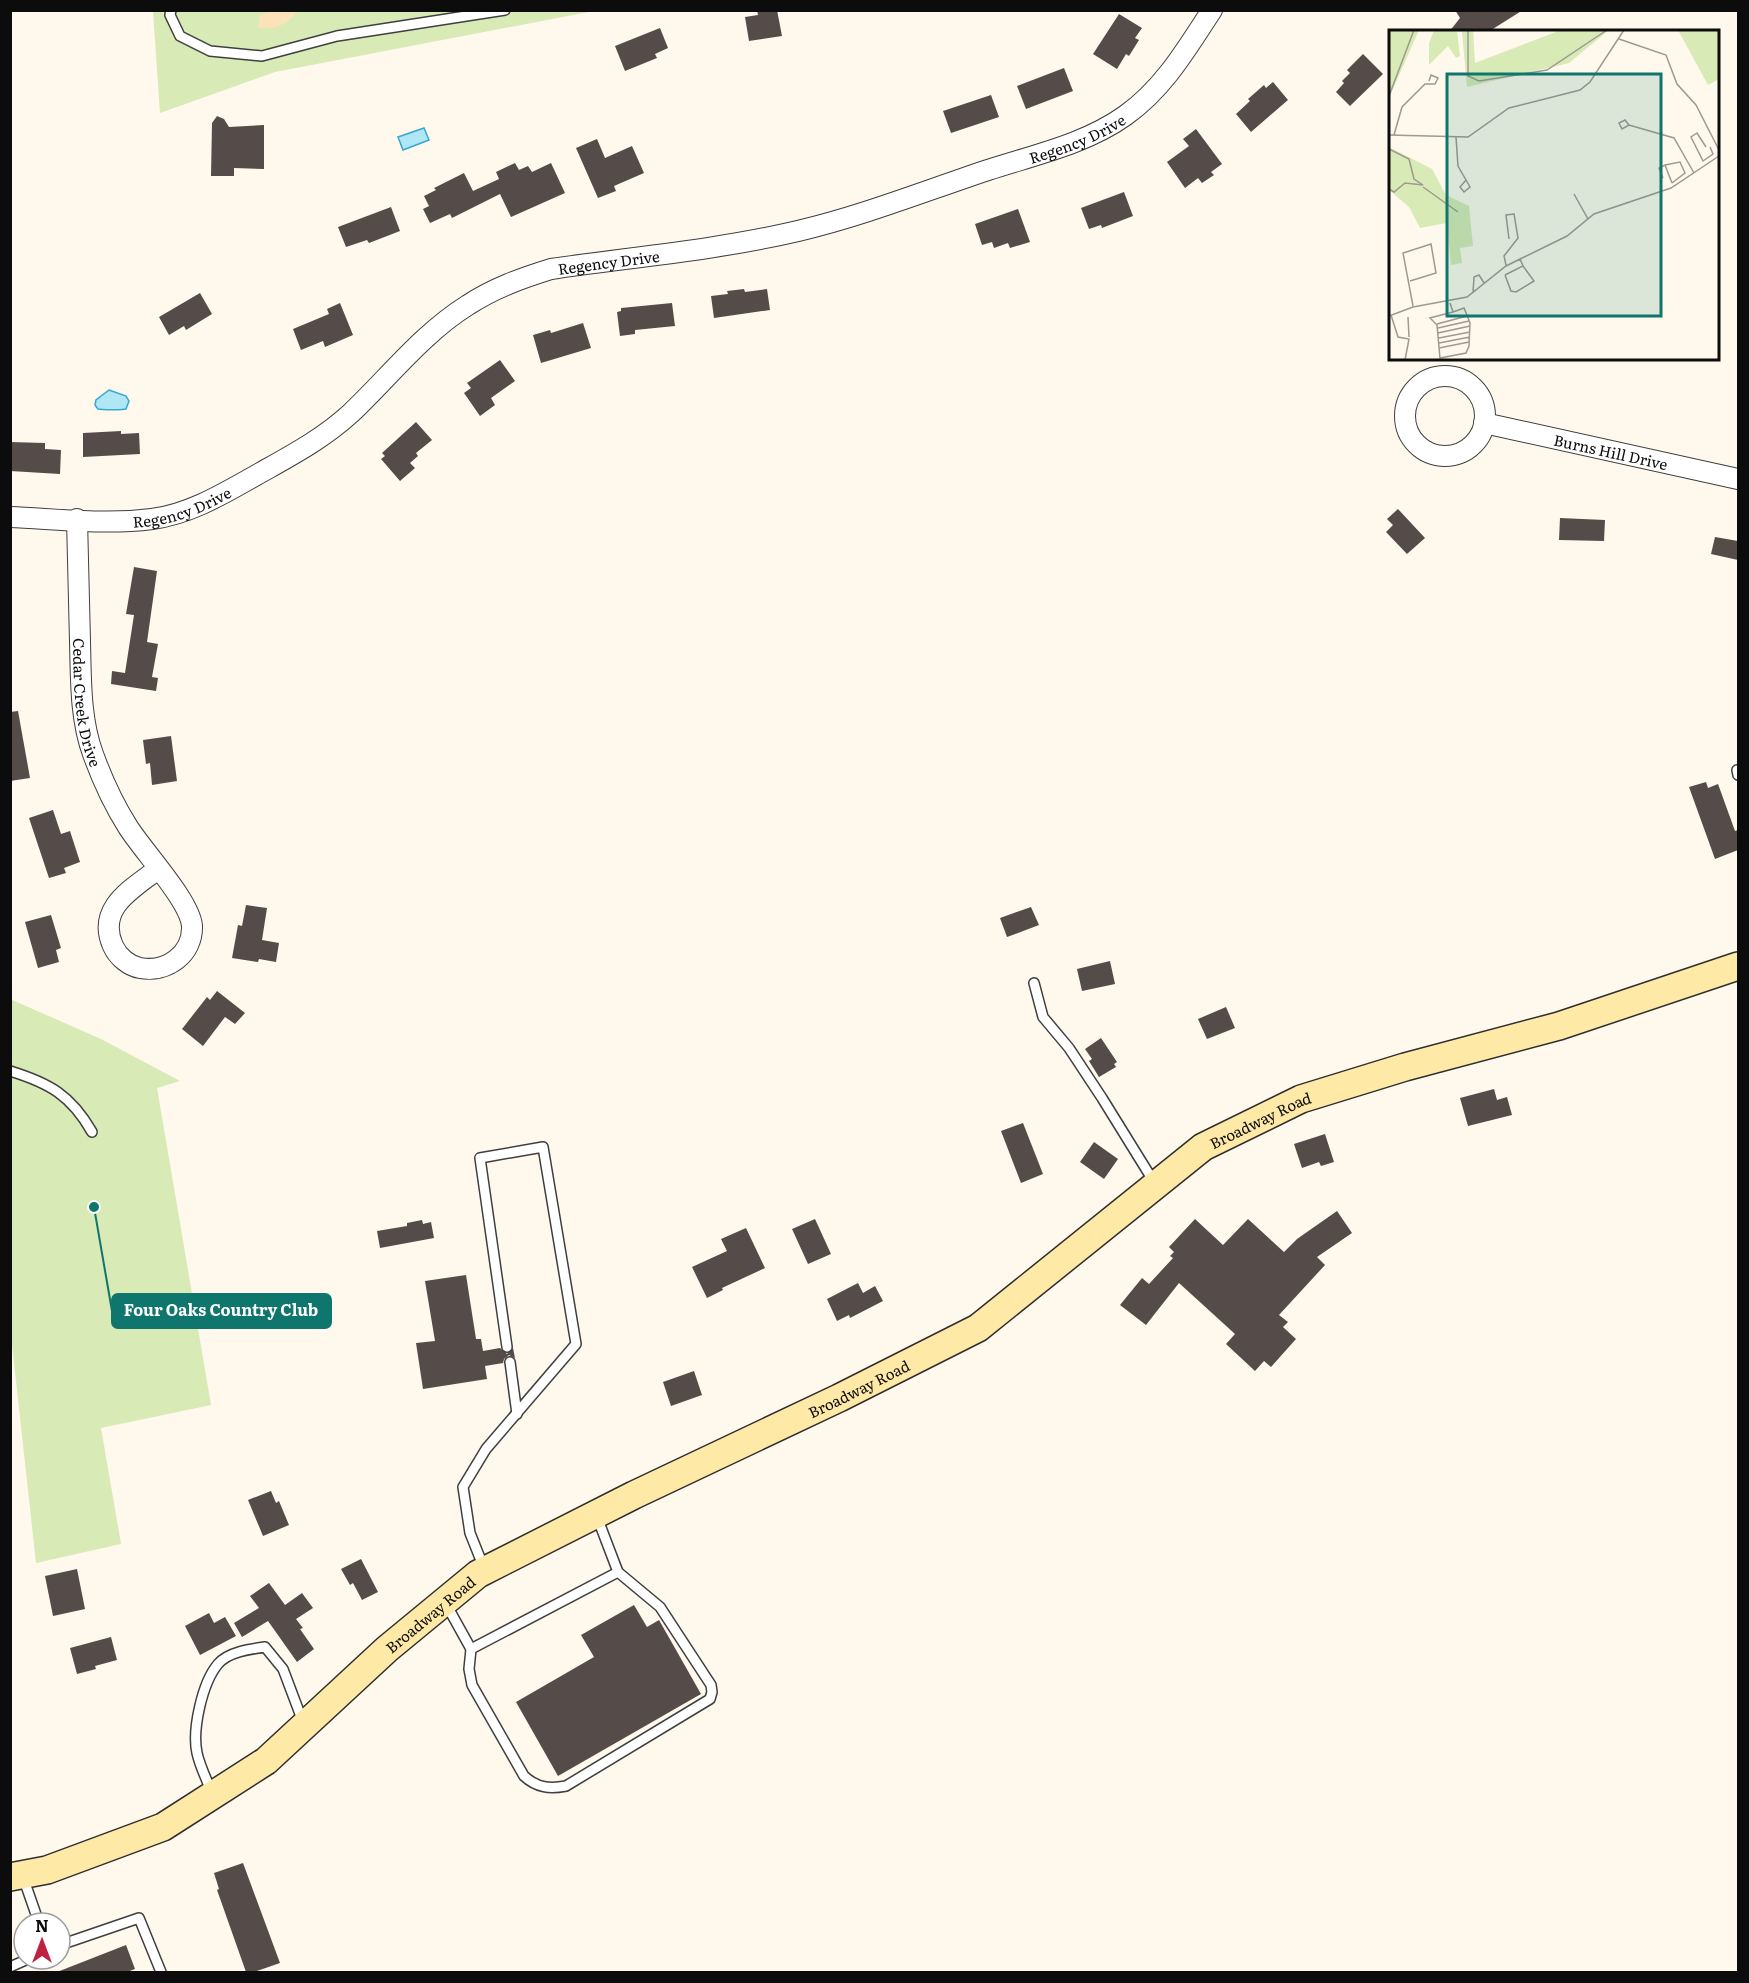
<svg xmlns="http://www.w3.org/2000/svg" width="1749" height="1983" viewBox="0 0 1749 1983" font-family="Literata,serif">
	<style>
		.green { fill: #d8eab5 }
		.sand { fill: #fce3b7 }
		.water { fill: #b0e7f7; stroke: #35a8d0; stroke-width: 1.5 }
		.building { fill: #554c49 }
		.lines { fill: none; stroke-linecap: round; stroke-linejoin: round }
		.service-casing { stroke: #3f3f3f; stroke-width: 12 }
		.minor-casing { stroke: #3f3f3f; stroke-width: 22 }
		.secondary-casing { stroke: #2e2e2e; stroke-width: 30 }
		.service { stroke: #fff; stroke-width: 9 }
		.minor { stroke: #fff; stroke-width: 20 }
		.secondary { stroke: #ffe9a7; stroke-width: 27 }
		.labels { text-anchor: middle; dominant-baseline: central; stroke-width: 6; stroke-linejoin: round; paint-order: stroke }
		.street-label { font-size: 15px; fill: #0c0c0c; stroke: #fff }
		.inset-road { fill: none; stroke: #9e9a92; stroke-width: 1.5 }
		.view { fill: #0f766e; fill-opacity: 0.15; stroke: #0f766e; stroke-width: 3 }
		.inset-edge { fill: none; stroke: #0c0c0c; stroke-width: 3 }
		.leader { fill: none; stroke: #0f766e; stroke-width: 2 }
		.callout-dot { fill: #0f766e; stroke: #fff; stroke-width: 2 }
		.callout { fill: #0f766e; stroke: #0f766e; stroke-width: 2 }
		.callout-label { font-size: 16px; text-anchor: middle; font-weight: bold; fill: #fff }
	</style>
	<rect width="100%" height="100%" fill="#fff8ec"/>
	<g class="green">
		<polygon points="153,11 594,11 275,72 160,113"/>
		<polygon points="10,999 101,1039 180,1081 157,1088 211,1405 101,1428 121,1544 36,1563 10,1326"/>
	</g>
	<path class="sand" d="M 272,11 L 272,10 L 297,11 C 289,24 274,31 258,27 L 260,15 Z"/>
	<g class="water">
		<polygon points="424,128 429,140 403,150 398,137"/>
		<path d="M 109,390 L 126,396 L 129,401 L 126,409 C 124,410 101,410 98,409 C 97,408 96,406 95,405 L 96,400 Z"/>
	</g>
	<g class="building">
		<polygon points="757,10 777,10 782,36 749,41 745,17 758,15"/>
		<polygon points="1455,10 1523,10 1488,32 1449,32 1460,18"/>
		<polygon points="1119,14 1142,28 1135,38 1139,40 1129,56 1126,54 1117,69 1093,54"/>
		<polygon points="660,28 668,48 655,54 657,58 625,71 615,46"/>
		<polygon points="1363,54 1383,74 1350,106 1336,92 1344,83 1342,81 1350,73 1347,70"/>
		<polygon points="1064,68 1073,91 1026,109 1017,86"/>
		<polygon points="1273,82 1288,100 1251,132 1236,114 1250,101 1248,99 1264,85 1266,88"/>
		<polygon points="991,95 999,117 951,133 943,111"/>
		<polygon points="217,116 224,119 229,127 264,125 264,169 234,168 234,176 211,176 212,123"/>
		<polygon points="1196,129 1222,164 1211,172 1214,175 1202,183 1198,178 1185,188 1167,162 1189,146 1183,139"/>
		<polygon points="597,139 605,158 632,146 644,173 614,186 616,191 598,198 576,148"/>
		<polygon points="515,163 519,170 528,166 532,172 551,163 565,193 511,217 500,194 452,218 450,214 430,223 423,209 429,206 424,196 436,190 434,188 464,173 473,191 499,179 496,172"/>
		<polygon points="1124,192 1133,216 1102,228 1101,225 1089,229 1081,208"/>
		<polygon points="391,207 400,231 369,243 367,240 346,247 338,227"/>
		<polygon points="1018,209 1030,242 1010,248 1008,243 994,248 992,242 982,245 975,224"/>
		<polygon points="744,289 745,292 767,289 770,310 714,318 711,296 728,294 727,291"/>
		<polygon points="200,293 212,314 186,330 184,326 169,335 159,317"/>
		<polygon points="340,303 353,335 325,347 323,341 301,350 293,329 329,314 327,309"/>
		<polygon points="672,303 675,326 635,330 635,334 620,336 617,312 621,311 621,308"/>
		<polygon points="583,323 591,348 541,363 533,335 550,330 551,333"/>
		<polygon points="500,360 515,381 491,398 495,405 480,416 464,393 471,388 467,383"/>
		<polygon points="416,422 432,440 416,453 418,456 410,463 415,468 400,481 381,459 385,456 382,453"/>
		<polygon points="121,431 121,434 139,433 140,454 83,457 83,433"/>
		<polygon points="10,442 45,443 45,449 61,450 60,474 10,471"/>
		<polygon points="1398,509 1425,538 1407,554 1386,532 1393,525 1387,519"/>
		<polygon points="1560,518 1605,520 1604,541 1559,540"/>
		<polygon points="1715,537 1738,541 1738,560 1711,554"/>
		<polygon points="134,567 157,571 147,642 158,644 152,677 158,678 156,691 111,684 112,671 125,673 134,615 126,614"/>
		<polygon points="18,711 30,778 10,781 10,712"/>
		<polygon points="171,736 177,781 152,785 150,763 146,764 143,740"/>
		<polygon points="1706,782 1708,788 1718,784 1735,831 1738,830 1738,850 1715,859 1689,787"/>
		<polygon points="53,810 61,834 70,831 80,862 64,868 66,873 49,878 29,818"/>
		<polygon points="246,905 267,908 262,940 279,943 276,962 259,959 258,962 232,958 238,925 242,926"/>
		<polygon points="1031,907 1039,925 1007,937 1000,918"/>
		<polygon points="51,915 61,948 56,950 59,962 38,968 25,922"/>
		<polygon points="1110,961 1115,984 1082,991 1077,969"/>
		<polygon points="217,991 245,1013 235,1024 225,1017 203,1046 182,1029 207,997 210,1000"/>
		<polygon points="1226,1007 1235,1028 1207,1039 1198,1019"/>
		<polygon points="1101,1038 1117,1062 1114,1064 1116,1067 1099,1077 1089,1061 1092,1059 1085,1049"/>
		<polygon points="1494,1089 1497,1100 1507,1097 1512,1115 1468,1126 1460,1098"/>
		<polygon points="1023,1123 1043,1174 1021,1183 1001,1131"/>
		<polygon points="1325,1134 1334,1162 1321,1166 1319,1162 1302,1168 1294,1144"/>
		<polygon points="1094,1142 1118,1159 1104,1179 1080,1162"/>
		<polygon points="1337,1211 1352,1233 1317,1257 1325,1265 1279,1315 1288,1322 1283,1327 1296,1339 1271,1367 1264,1361 1255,1371 1226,1344 1235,1334 1179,1283 1146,1325 1120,1305 1142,1278 1149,1284 1173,1258 1170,1256 1174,1252 1169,1247 1195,1219 1223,1245 1248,1219 1284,1252 1297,1239"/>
		<polygon points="815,1219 831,1254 808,1264 792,1229"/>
		<polygon points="422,1220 423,1224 431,1222 434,1238 380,1248 377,1231 407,1226 407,1223"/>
		<polygon points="746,1228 765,1268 722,1288 723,1290 707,1298 692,1267 727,1251 721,1239"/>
		<polygon points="466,1275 476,1339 481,1339 483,1351 500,1348 507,1354 513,1348 515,1358 509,1355 504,1359 503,1363 485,1366 487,1379 423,1389 416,1343 435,1341 425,1281"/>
		<polygon points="858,1283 863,1293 875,1286 883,1301 850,1318 849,1315 837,1321 827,1299"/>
		<polygon points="694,1371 702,1395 671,1406 663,1382"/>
		<polygon points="271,1491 276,1503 279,1501 289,1525 263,1536 248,1500"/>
		<polygon points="361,1559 378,1592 362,1600 353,1583 350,1585 341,1569"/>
		<polygon points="77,1569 85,1609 53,1616 45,1576"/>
		<polygon points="269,1583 285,1605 302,1593 313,1608 296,1619 303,1628 300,1629 314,1649 297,1662 268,1621 242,1637 234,1623 259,1608 250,1596"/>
		<polygon points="634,1605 647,1627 659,1620 701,1694 558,1776 516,1702 594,1657 581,1635"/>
		<polygon points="209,1613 214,1623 225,1617 236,1636 200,1655 185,1626"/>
		<polygon points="111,1637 117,1660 95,1666 96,1669 77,1674 70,1648"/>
		<polygon points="243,1863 280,1963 254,1972 246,1972 217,1890 219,1889 214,1873"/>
		<polygon points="126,1945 135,1969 127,1972 57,1972"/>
	</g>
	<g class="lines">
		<defs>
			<g id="service">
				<polyline points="171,10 170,15 180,36 210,51 262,56 337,36 505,10"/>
				<polyline points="1738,770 1737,770 1738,775"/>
				<polyline points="1034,983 1043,1017 1069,1048 1102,1098 1154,1182"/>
				<path d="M 10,1071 C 49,1083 71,1095 92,1132"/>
				<polyline points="510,1362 517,1414"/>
				<polyline points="484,1568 470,1533 463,1487 486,1449 576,1344 543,1147 480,1158 507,1347"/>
				<polyline points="446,1604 471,1649 618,1572 597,1517"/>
				<path d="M 471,1649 L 469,1669 L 472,1685 L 524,1776 C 537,1788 550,1789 566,1786 L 710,1699 L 712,1692 L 711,1685 L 660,1607 L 618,1572"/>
				<path d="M 212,1793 C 207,1780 200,1767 197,1753 C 192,1730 202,1683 218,1664 C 228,1652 250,1649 265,1647 L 283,1669 L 303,1722"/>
				<polyline points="23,1877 39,1923"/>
				<polyline points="60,1945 139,1918 161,1972"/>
				<polyline points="10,1967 28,1959"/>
			</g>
			<g id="minor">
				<circle cx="1445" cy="416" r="40"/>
				<path id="s1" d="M 1484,423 L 1738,479"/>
				<path id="s2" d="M 10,517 C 57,519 106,525 152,519 C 191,514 226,492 260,473 C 292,455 324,438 351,413 C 389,377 423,333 468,305 C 494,288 522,278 551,269 C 633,257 717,250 798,231 C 862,216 925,191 988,170 C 1034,155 1086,144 1126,115 C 1164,88 1187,48 1212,10"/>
				<path id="s3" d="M 77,519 C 78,560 79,601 80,642 C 81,678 80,719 93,754 C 102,779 114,805 128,827 C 143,851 190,901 192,926 C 193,954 167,973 140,968 C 129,966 118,957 113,946 C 96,908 132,889 158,869"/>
			</g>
			<g id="secondary">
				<path id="s4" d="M 10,1877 L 47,1870 L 163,1827 L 266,1761 L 387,1649 L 478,1574 L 634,1495 L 839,1398 L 978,1328 L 1203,1147 L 1301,1099 L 1405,1067 L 1559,1026 L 1738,966"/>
			</g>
		</defs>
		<use href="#service" class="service-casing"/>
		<use href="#minor" class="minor-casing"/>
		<use href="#secondary" class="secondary-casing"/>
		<use href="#service" class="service"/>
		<use href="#minor" class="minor"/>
		<use href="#secondary" class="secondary"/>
	</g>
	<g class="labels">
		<g class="street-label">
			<text stroke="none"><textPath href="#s2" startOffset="1164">Regency Drive</textPath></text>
			<text stroke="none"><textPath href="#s2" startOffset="678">Regency Drive</textPath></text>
			<text stroke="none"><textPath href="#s1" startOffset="130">Burns Hill Drive</textPath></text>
			<text stroke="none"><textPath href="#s2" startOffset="174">Regency Drive</textPath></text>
			<text stroke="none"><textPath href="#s3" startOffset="184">Cedar Creek Drive</textPath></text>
			<text stroke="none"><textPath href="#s4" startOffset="1476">Broadway Road</textPath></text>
			<text stroke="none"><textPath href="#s4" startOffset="990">Broadway Road</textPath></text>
			<text stroke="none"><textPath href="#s4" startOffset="504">Broadway Road</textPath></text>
		</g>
	</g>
	<g transform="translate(1389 30)">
		<rect width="330" height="330" fill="#fff8ec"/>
		<path d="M 0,0 L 30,0 L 0,68 ZM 45,0 L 84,0 L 86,33 L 172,0 L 220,0 L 180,33 L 78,57 L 73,2 L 68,1 L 71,26 L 67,28 L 59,16 L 40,35 L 40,13 ZM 289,0 L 330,0 L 330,49 L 319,55 ZM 0,117 L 43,139 L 57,165 L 80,176 L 84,216 L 71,218 L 73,233 L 62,235 L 58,193 L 31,198 L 20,177 L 0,160 Z" fill="#d8eab5"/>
		<path class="inset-road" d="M 79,0 L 79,46 L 90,51 L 158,40 L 218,0M 230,9 L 277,25 L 288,54 L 307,75 L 330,120M 0,66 L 25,0M 240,95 L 236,90 L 230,93 L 233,99 L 240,95 L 285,108 L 305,143M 0,105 L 79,107 L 120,78 L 191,60 L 201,52 L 235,0M 5,105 L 13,77 L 36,54 L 46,54 L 49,48 L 42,45 L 40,51M 67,107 L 69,136 L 81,157 L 75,162 L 71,157 L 77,150M 317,117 L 308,103 L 302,107 L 314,131 L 324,124 L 321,117M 0,119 L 20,129 L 25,149 L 34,155 L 16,153 L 5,162 L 0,159M 276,135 L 291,132 L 296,143 L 283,153M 274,148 L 270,138 L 276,135 L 283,153M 34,157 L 69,182M 185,164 L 199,189M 117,235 L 115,226 L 129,208 L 125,184 L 117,185 L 120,209M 116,245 L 122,261 L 127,262 L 145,251 L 134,236M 116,245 L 134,236 L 131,229M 21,251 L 47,243 L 42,214 L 14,223 L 24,276M 84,263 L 85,247 L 90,245 L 95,253M 61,273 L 64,282 L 41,288 L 48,295 L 51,328 L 77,323 L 80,316 L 81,293 L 75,278 L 64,282M 2,285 L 9,307 L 20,309 L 16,330M 0,286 L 24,277 L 78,267 L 117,236 L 178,206 L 205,184 L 282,158 L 330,126M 19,287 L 20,307M 48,294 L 78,286M 49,298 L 80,291M 49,303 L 81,296M 50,308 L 81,302M 50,313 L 81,307M 50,318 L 80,312"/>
		<path class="view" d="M 58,44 L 272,44 L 272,286 L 58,286 Z"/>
		<rect width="330" height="330" class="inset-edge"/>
	</g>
	<path class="leader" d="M94 1207L112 1311"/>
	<circle class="callout-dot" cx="94" cy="1207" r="6"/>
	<rect class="callout" x="112" y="1294" width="219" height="34" rx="6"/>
	<g class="callout-label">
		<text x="221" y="1316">Four Oaks Country Club</text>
	</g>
	<rect width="1749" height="1983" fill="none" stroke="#0c0c0c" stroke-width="24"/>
	<g transform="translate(42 1941)"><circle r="28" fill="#ffffff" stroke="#9e9e9e" stroke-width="1.5"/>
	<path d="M0-4.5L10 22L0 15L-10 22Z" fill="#bf2240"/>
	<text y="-9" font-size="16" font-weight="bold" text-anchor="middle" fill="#0c0c0c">N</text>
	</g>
</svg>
